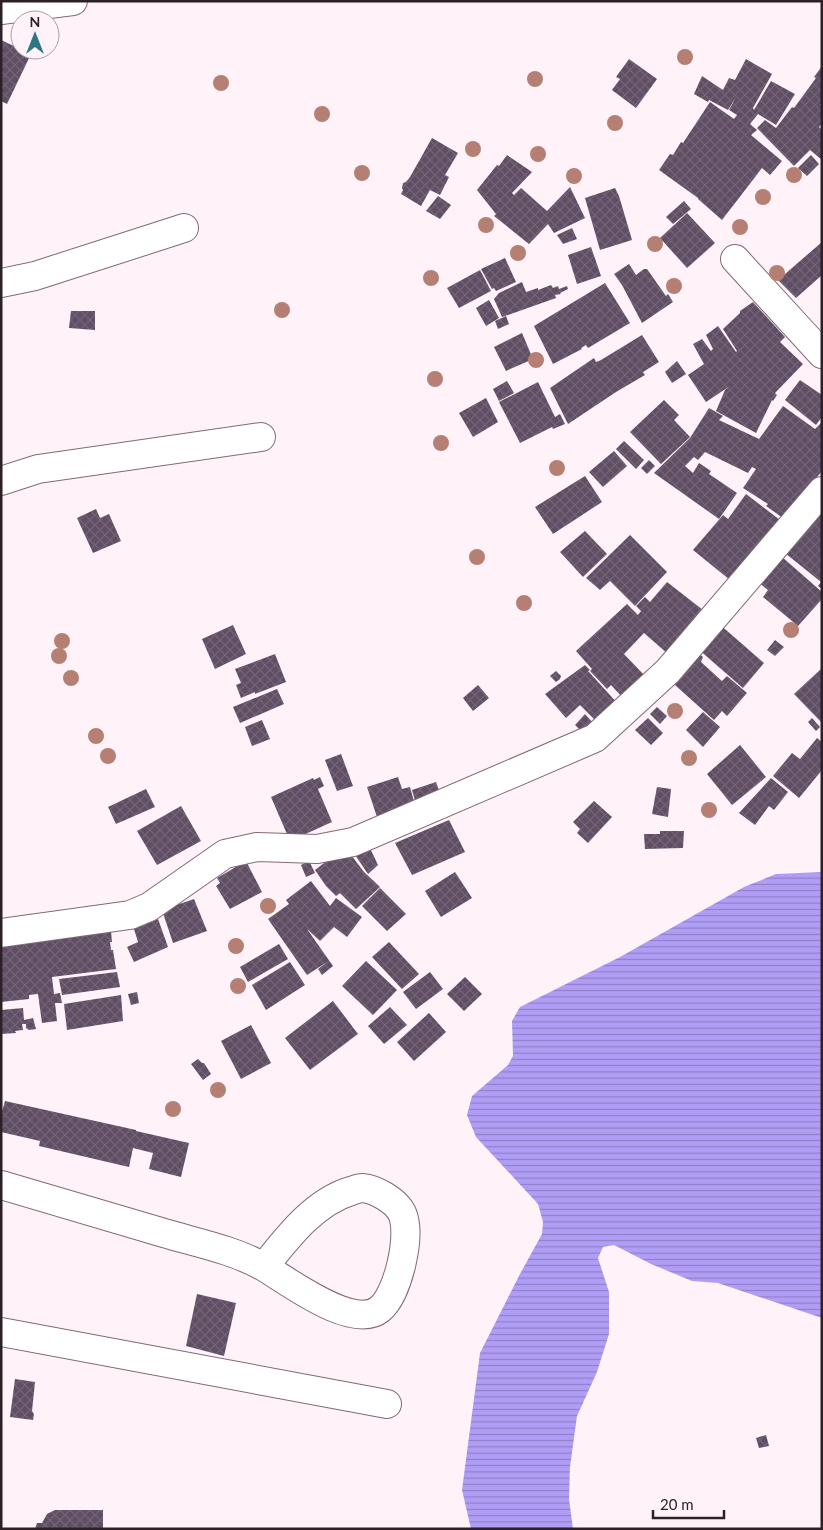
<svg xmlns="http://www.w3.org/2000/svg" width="823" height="1530" viewBox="0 0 823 1530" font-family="Lato,sans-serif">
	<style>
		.water { fill: url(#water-rules) }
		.building { fill: url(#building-cross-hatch) }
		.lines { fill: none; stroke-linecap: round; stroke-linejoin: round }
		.minor-casing { stroke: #836877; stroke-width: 30 }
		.minor { stroke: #fff; stroke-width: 28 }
		.tree { fill: #b58073 }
	</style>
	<defs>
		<pattern id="water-rules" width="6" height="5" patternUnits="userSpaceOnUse" patternTransform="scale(1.25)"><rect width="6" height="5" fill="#b09ef6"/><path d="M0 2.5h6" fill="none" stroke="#9080c7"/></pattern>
		<pattern id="building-cross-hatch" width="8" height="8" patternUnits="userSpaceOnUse" patternTransform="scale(1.25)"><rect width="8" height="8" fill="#5f4e64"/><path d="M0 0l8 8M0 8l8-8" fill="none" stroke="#726476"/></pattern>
	</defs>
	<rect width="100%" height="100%" fill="#fff2f9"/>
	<polygon class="water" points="822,872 822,1318 718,1283 692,1281 651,1264 614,1245 603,1247 598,1258 609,1292 609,1334 597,1372 577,1416 570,1467 569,1499 573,1529 471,1529 462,1490 480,1353 520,1274 542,1234 543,1222 538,1204 476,1137 467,1115 472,1096 508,1065 513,1056 512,1021 520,1007 620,957 744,887 776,874"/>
	<g class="building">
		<polygon points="1,40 31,54 7,104 1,101"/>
		<polygon points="629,59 657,79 636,108 612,90 620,79 616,77"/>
		<polygon points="746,59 772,74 753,108 754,110 771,81 795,94 776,125 758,114 750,124 757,130 751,135 782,161 770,175 762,168 722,220 698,199 698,198 659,170 670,154 673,155 681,142 683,143 710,102 734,119 737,115 729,110 736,97 728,110 709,100 708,102 694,94 702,76 723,90 729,78 735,80"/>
		<polygon points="822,66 822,103 820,105 822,106 822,123 819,127 822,130 822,160 810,150 794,166 757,128 765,120 776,128 792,107 794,108 816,78 814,77"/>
		<polygon points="432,138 458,153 445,175 449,177 440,195 430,190 421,206 401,194 403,190 402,188 403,183 406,182 410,177"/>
		<polygon points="507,155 532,172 512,193 514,195 521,188 547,211 570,187 585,218 554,233 548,224 529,244 494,216 496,214 477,190 497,165 499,166"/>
		<polygon points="811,155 819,164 807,176 798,168"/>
		<polygon points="615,188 619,196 632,240 600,250 585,198"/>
		<polygon points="438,196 451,205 440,219 426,211"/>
		<polygon points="684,201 691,209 673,224 666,217"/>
		<polygon points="687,213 715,243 687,268 660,238"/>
		<polygon points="572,228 577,239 563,244 557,235"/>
		<polygon points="822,242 822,275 796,298 778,280"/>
		<polygon points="591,247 601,276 577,284 568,255"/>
		<polygon points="505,258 516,282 496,291 494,288 492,289 481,269"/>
		<polygon points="629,264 636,275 644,269 647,269 666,296 668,294 673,302 642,323 622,285 614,274"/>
		<polygon points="480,270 491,291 459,308 447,288"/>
		<polygon points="522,282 526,292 538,288 538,290 551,285 553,288 558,286 559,289 567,286 568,289 560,293 561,294 555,295 556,298 502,317 494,299 499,293"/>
		<polygon points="605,283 630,323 588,348 586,345 581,348 582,349 553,364 534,326"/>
		<polygon points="489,300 499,318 486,326 476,308"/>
		<polygon points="753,302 785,337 780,342 803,364 775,393 777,395 773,401 772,400 756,433 716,411 725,390 730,386 706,402 688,375 704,364 693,344 702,339 711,351 713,349 706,335 718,326 736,352 737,351 723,329 740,313 740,311"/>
		<polygon points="71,311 95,311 95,330 69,328"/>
		<polygon points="506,316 509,324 498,329 495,321"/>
		<polygon points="522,333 533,359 506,371 494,347"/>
		<polygon points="642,335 659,362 643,372 645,375 616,392 568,424 550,388 594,358 596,362 601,360"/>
		<polygon points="677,361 686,374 672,383 665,372"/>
		<polygon points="800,380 822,395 822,417 816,425 785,400"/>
		<polygon points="507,381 514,393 499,401 493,389"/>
		<polygon points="538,382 555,417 560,414 565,424 553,429 552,427 520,443 499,402"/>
		<polygon points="486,398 498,422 473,437 459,413"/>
		<polygon points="664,400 679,415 674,420 690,437 661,464 630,432"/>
		<polygon points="783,406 815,429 822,422 822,471 783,518 766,506 768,504 743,488 756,469 752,467 748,473 705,452 698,460 694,457 685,466 693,473 699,463 711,471 709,474 737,493 719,519 654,473 690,438 709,408 723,416 719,420 759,439"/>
		<polygon points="624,441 644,460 636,469 616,449"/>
		<polygon points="614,451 627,466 603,487 589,472"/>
		<polygon points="649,460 655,466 647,474 641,468"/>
		<polygon points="585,476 602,502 553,534 535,507"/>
		<polygon points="746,494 780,520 762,543 760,542 730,580 693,550 723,515 728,519"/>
		<polygon points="822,501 822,589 818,586 821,582 780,549"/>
		<polygon points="96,509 100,518 109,514 121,541 93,553 77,518"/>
		<polygon points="585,531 607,554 583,577 560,552"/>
		<polygon points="630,535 667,572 635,606 610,581 600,590 586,578"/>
		<polygon points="774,550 822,592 822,599 798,626 763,597 768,590 752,577"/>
		<polygon points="667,582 703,610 668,654 644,633 624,654 646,677 623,698 611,685 607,689 590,671 592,669 576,651 627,604 638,615 641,611 636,606 645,597 650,602"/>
		<polygon points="718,623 764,663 743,688 698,649"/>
		<polygon points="233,625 246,654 215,669 202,639"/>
		<polygon points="775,640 784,647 775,656 767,650"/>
		<polygon points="693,649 703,657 701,662 722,681 727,676 747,693 727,716 722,711 714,720 666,677"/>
		<polygon points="275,654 286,682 255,694 255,692 241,698 236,685 241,683 235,669"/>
		<polygon points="585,665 590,670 588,671 619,705 598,723 580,705 566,718 545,694"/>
		<polygon points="822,668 822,723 794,694"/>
		<polygon points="556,671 561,676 560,679 556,682 550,676"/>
		<polygon points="478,685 489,698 473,711 463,698"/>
		<polygon points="277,689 284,704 240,723 233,707"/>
		<polygon points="657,707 667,716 660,724 650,714"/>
		<polygon points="703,712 720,727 703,747 686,730"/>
		<polygon points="585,714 594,724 583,733 575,725"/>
		<polygon points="648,718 663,733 651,745 635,730"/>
		<polygon points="812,718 820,727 816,731 808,722"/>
		<polygon points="262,720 270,739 252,746 245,727"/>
		<polygon points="817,738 822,742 822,770 799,798 773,776 792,753 800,759"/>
		<polygon points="740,745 766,777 732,805 707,774"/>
		<polygon points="341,754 353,786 337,791 325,760"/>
		<polygon points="320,777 324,786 318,789 332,822 290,841 271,797 313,778 314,780"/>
		<polygon points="398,777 402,789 410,787 415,805 377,817 367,787"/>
		<polygon points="771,778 788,792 774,810 769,806 755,825 739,813"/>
		<polygon points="436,782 441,796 416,804 412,790"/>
		<polygon points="657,787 671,789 668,817 652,814"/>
		<polygon points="146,789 155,807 116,824 108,807"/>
		<polygon points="594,801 612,817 588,843 577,833 580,829 573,822"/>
		<polygon points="181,806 201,841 157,865 137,831"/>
		<polygon points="449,820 465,852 412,875 395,843"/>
		<polygon points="660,831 684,831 683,848 645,849 644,834 660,834"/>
		<polygon points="368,844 378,865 368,874 353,852"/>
		<polygon points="345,847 364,872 380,887 356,909 340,893 336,896 326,886 315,870"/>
		<polygon points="246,861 262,892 230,909 216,886 220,883 217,878"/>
		<polygon points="309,861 315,873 306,877 301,865"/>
		<polygon points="455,872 472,898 441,917 425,891"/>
		<polygon points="311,881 330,906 336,898 362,917 347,937 334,927 320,941 307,929 333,966 322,975 318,969 327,962 307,975 268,919 289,904 286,900"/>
		<polygon points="380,888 406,914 387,931 362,906"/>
		<polygon points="194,899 207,931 173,943 162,910"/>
		<polygon points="158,919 168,947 134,962 127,947 138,942 134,929"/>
		<polygon points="111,931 112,942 110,942 111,950 113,950 116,969 52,977 54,994 60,993 62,1003 55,1003 57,1021 42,1023 38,994 29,995 29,999 1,1002 1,944"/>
		<polygon points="389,942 419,974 402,989 372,957"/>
		<polygon points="279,944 288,959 248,982 240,967"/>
		<polygon points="366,961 397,990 373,1015 342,986"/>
		<polygon points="290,962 305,985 266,1010 252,985"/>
		<polygon points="117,972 120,987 62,995 59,979"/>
		<polygon points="430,972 443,989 416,1009 403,992"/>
		<polygon points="465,977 482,994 464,1011 447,994"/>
		<polygon points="137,992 139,1003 131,1005 128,994"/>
		<polygon points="121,995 123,1021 67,1030 64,1004"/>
		<polygon points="333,1001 358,1034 310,1070 285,1038"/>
		<polygon points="390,1007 407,1025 384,1044 368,1026"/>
		<polygon points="23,1008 24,1020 33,1018 36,1029 29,1030 26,1028 26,1024 22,1024 23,1030 15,1031 16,1033 1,1034 1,1010"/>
		<polygon points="429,1013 446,1032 414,1061 397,1042"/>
		<polygon points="251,1025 271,1063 241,1079 221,1041"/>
		<polygon points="198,1059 202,1063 204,1063 211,1074 203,1080 191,1064"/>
		<polygon points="5,1101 136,1130 136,1131 189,1143 181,1177 149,1169 153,1153 133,1148 129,1167 39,1146 40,1141 1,1132 1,1115"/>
		<polygon points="197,1294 236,1303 224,1356 186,1346"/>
		<polygon points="15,1379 35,1382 32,1411 34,1414 33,1420 10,1417"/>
		<polygon points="766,1435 769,1446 759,1448 756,1438"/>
		<polygon points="55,1510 103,1510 103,1529 35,1529 37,1523 42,1523 47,1514"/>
	</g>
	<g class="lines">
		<defs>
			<g id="minor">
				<polyline points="1,10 73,1"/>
				<polyline points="735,259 822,354"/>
				<polyline points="1,283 35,276 184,228"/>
				<polyline points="1,481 38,469 261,437"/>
				<polyline points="1,933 130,915 149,907 225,854 257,847 317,849 353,842 595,738 668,671 822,491"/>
				<path d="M 1,1185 C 56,1201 110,1217 164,1233 C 198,1243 234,1250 264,1267 C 288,1281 353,1331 380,1309 C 398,1294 412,1235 402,1213 C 396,1201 376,1189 362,1188 C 359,1188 354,1190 351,1191 C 314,1202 287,1238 264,1267"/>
				<polyline points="1,1332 387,1404"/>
			</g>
		</defs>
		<use href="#minor" class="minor-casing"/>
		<use href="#minor" class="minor"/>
	</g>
	<g class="tree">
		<circle cx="685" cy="57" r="8"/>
		<circle cx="535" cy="79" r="8"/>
		<circle cx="221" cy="83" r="8"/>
		<circle cx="322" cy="114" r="8"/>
		<circle cx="615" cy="123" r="8"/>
		<circle cx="473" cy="149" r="8"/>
		<circle cx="538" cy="154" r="8"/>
		<circle cx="362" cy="173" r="8"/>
		<circle cx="794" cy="175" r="8"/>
		<circle cx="574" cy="176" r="8"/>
		<circle cx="763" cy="197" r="8"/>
		<circle cx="486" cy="225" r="8"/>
		<circle cx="740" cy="227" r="8"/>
		<circle cx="655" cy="244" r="8"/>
		<circle cx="518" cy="253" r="8"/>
		<circle cx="777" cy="273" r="8"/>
		<circle cx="431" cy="278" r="8"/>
		<circle cx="674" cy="286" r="8"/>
		<circle cx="282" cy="310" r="8"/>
		<circle cx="536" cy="360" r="8"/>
		<circle cx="435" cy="379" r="8"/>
		<circle cx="441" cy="443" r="8"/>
		<circle cx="557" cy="468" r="8"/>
		<circle cx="477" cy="557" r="8"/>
		<circle cx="524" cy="603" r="8"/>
		<circle cx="791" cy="630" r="8"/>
		<circle cx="62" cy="641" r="8"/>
		<circle cx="59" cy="656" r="8"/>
		<circle cx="71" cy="678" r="8"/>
		<circle cx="675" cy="711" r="8"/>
		<circle cx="96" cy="736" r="8"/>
		<circle cx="108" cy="756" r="8"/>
		<circle cx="689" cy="758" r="8"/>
		<circle cx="709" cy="810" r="8"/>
		<circle cx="268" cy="906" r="8"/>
		<circle cx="236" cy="946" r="8"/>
		<circle cx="238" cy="986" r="8"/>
		<circle cx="218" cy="1090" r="8"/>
		<circle cx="173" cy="1109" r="8"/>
	</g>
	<rect width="823" height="1530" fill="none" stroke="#2d2128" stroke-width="5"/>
	<g transform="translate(35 35)"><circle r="24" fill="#fff2f9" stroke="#ab9ea5"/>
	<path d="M0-4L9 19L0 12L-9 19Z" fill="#307584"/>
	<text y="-8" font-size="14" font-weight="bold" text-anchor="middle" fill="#2d2128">N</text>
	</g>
	<path d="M653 1510v8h71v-8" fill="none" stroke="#2d2128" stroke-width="2.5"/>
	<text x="660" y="1510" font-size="15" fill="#2d2128" stroke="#fff2f9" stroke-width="4" paint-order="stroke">20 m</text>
</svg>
